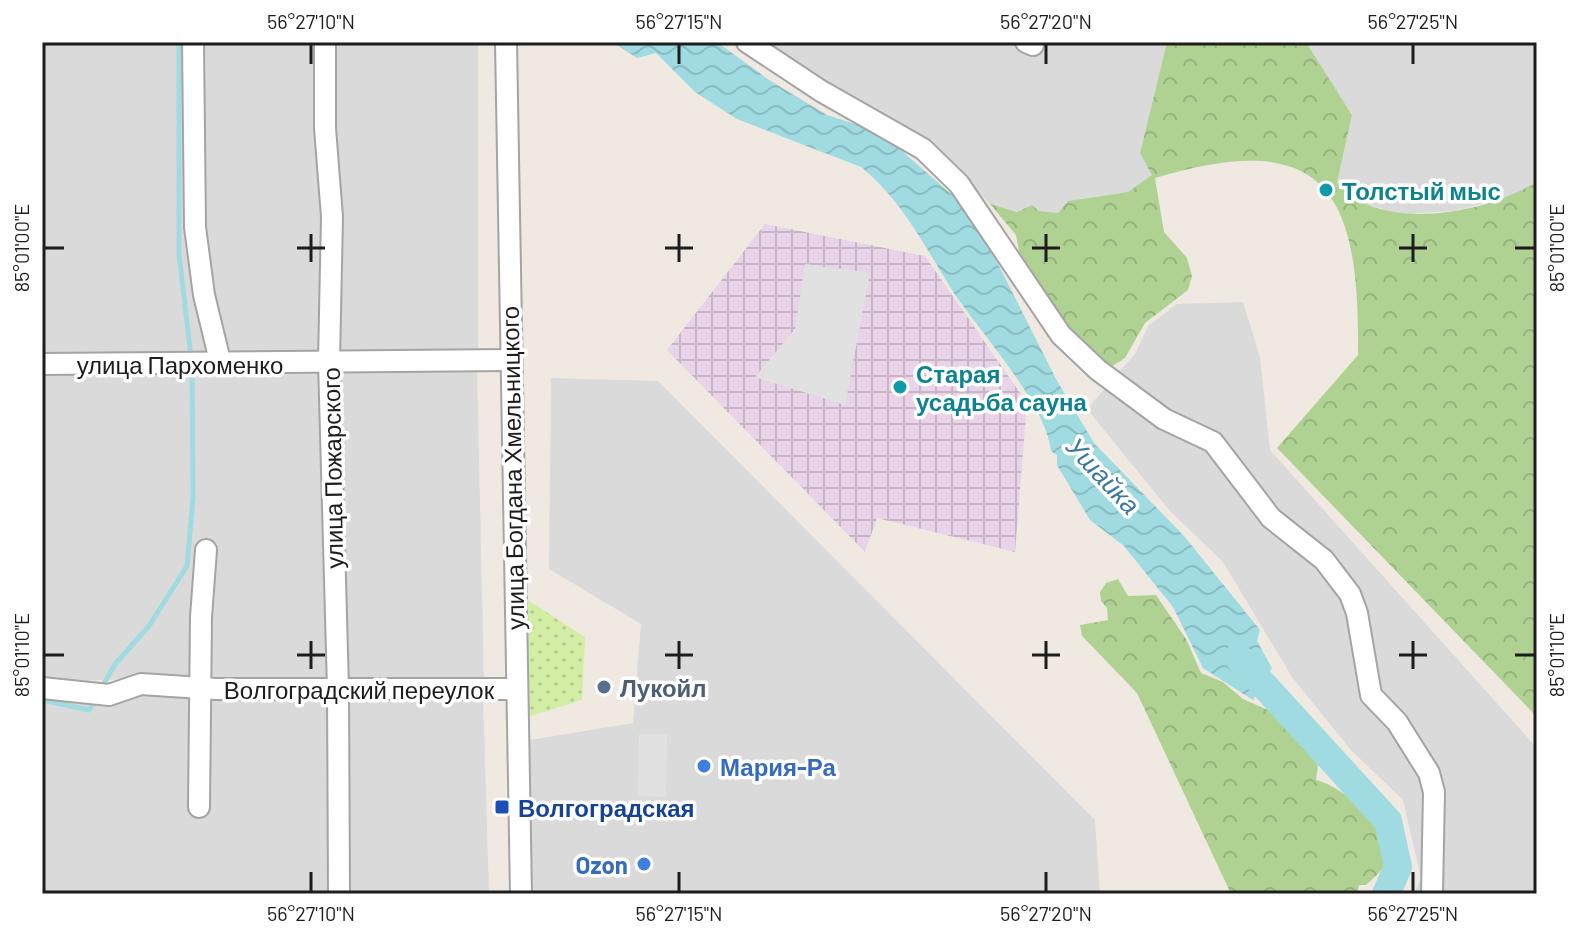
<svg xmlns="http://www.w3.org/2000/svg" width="1579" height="936" viewBox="0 0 1579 936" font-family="Barlow,sans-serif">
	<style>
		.residential { fill: #dbdada }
		.industrial { fill: url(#industrial-grid) }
		.grass { fill: url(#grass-dots) }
		.forest { fill: url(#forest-crowns) }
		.parking { fill: #e1e1e1 }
		.water { fill: url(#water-waves) }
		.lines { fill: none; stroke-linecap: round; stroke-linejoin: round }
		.stream { stroke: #9fdbe1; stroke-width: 5 }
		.river { stroke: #9fdbe1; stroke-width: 28 }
		.minor-casing { stroke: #a4a4a4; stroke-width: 24 }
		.minor { stroke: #fff; stroke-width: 20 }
		.ticks { fill: none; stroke: #1d1d1d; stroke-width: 3 }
		.culture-dot { fill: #0f9aa8; stroke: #fff; stroke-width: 3 }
		.service-dot { fill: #5c6f8a; stroke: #fff; stroke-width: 3 }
		.shop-dot { fill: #3f7fe0; stroke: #fff; stroke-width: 3 }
		.transit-dot { fill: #1a4fb4; stroke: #fff; stroke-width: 3 }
		.labels { text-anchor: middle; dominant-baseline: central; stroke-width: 7; stroke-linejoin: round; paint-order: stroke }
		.culture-label { font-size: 24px; font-weight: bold; fill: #0d838f; stroke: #fff; text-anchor: start }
		.street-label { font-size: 24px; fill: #1d1d1d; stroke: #fff }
		.service-label { font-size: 24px; font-weight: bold; fill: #4e5e75; stroke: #fff; text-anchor: start }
		.shop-label { font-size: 24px; font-weight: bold; fill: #366cbe; stroke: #fff; text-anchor: start }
		.transit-label { font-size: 24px; font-weight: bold; fill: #164399; stroke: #fff; text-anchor: start }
		.water-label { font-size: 26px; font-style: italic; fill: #3b7a9c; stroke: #fff }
		.neatline { fill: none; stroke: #1d1d1d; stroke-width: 3 }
		.ticks-label { font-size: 20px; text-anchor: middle; fill: #1d1d1d }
	</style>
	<defs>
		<pattern id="industrial-grid" width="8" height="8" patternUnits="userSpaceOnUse" patternTransform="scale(2)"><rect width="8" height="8" fill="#e9d3e8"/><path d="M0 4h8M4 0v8" fill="none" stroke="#c7b5c7"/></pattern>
		<pattern id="grass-dots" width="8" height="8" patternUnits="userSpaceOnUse" patternTransform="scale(2)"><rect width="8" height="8" fill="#d3eea4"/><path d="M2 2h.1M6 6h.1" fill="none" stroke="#b5cc8d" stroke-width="1.8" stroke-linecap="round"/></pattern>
		<pattern id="forest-crowns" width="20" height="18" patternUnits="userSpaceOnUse" patternTransform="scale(2)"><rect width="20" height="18" fill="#afd293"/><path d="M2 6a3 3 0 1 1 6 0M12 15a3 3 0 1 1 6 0" fill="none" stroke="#96b47e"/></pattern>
		<pattern id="water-waves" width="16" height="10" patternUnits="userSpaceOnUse" patternTransform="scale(2)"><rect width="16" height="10" fill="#9fdbe1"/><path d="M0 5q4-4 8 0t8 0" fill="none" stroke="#88bcc1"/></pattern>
	</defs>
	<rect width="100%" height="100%" fill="#efe9e2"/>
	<g class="residential">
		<polygon points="42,42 189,42 215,357 42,359"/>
		<polygon points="197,42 321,42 328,216 324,355 234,359 221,350 208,294"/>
		<polygon points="329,42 478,42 478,356 336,355"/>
		<polygon points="754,42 1167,42 1140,153 1153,175 1128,192 1068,201 1058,213 1039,211 1032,205 1017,212 990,204 968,182"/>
		<polygon points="1306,42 1537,42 1537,182 1514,196 1453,211 1400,214 1365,204 1337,183 1352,115"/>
		<polygon points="1243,302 1260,357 1270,450 1537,748 1537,894 1414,894 1421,878 1403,800 1350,749 1292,677 1223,562 1170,511 1087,409 1135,354 1148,326 1177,304"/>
		<polygon points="335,368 477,368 484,684 343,682"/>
		<polygon points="322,369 331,683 154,678 76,681 42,676 42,371"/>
		<polygon points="551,378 658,381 1095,820 1100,894 529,894 524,741 633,723 641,624 549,569"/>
		<polygon points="140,688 483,695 489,894 42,894 42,692"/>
	</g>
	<polygon class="industrial" points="765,224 925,256 1027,403 1015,552 877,518 865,552 667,350"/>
	<polygon class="grass" points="523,597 585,637 582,700 525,718"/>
	<g class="forest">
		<path d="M 1167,42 L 1306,42 L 1352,115 L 1337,183 C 1347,190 1357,201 1368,205 C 1419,225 1492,209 1537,182 L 1537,717 L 1277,448 L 1358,355 C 1360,194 1328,126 1155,178 L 1164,232 L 1187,258 L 1192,276 L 1188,290 L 1145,323 L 1125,358 L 1111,367 L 1069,329 L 1020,257 L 1016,235 L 990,204 L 1017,212 L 1032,205 L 1039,211 L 1058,213 L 1068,201 L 1128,192 L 1152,175 L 1140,153 Z"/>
		<path d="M 1118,579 L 1128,596 L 1156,595 L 1186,639 L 1201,673 L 1223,682 L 1243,699 L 1275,713 L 1312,755 L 1318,766 L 1316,780 C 1342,786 1396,830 1387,860 C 1384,869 1373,879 1366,885 L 1359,885 L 1357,894 L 1231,894 L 1137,693 L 1082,636 L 1080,625 L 1108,620 L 1107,608 L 1101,601 L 1100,592 L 1106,583 Z"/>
	</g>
	<g class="parking">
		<polygon points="805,264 870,273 845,405 755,377 795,329"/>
		<polygon points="639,734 667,734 666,797 638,796"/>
	</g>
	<path class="water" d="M 613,42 L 717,42 L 769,80 L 827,115 L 864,127 L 893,143 L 959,201 L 983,234 L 1056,379 L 1094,443 L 1184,536 L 1260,630 L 1257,641 L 1272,668 L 1253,700 L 1203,668 L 1173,607 L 1124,546 L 1090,520 L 1057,465 L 1057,455 L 1051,451 C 1046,403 980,333 952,290 C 925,247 902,200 861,167 L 737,119 L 695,92 L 656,53 L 637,58 Z"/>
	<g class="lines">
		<g class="stream">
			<polyline points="179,42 179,254 191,357"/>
			<polyline points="102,687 116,663 149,626 187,566 193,498 192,367"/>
			<polyline points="42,700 89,710 95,701"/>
		</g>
		<polyline class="river" points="1238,657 1388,821 1398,867 1386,894"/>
		<defs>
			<g id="minor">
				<polyline points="193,42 195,227 204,295 221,365"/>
				<polyline points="325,42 325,128 332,217 329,361 338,689 339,894"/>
				<polyline points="506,42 521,894"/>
				<polyline points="747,42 821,91 923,149 959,184 1061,335 1098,370 1164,419 1213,442 1271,518 1324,560 1350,594 1357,613 1371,695 1397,722 1429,773 1434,792 1432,894"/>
				<polyline points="1026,42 1033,45"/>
				<polyline points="42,364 510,360"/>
				<polyline points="42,688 109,695 141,684 216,689 515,689"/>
				<polyline points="199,807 201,617 206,550"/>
			</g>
		</defs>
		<use href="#minor" class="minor-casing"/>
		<use href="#minor" class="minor"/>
	</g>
	<path class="ticks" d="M 311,44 L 311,64M 679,44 L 679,64M 1046,44 L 1046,64M 1413,44 L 1413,64M 311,234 L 311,262M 679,234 L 679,262M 1046,234 L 1046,262M 1413,234 L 1413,262M 44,248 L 64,248M 297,248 L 325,248M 665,248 L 693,248M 1032,248 L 1060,248M 1399,248 L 1427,248M 1515,248 L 1535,248M 311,641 L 311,669M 679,641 L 679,669M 1046,641 L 1046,669M 1413,641 L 1413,669M 44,655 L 64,655M 297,655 L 325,655M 665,655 L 693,655M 1032,655 L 1060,655M 1399,655 L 1427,655M 1515,655 L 1535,655M 311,872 L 311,892M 679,872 L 679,892M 1046,872 L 1046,892M 1413,872 L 1413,892"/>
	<g class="culture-dot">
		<circle cx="1326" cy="190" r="8"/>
		<circle cx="900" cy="387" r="8"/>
	</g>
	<circle class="service-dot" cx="604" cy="687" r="8"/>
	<g class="shop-dot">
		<circle cx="704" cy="766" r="8"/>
		<circle cx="644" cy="864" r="8"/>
	</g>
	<rect class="transit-dot" x="494" y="799" width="16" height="16" rx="4"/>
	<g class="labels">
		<g class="culture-label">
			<text x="1342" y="190">Толстый мыс</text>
			<text x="916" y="373">Старая<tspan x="916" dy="28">усадьба сауна</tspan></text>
		</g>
		<g class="street-label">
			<text x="180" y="364">улица Пархоменко</text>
			<text transform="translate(332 468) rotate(-91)">улица Пожарского</text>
			<text transform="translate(512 468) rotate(-91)">улица Богдана Хмельницкого</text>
			<text x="359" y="689">Волгоградский переулок</text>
		</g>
		<g class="service-label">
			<text x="620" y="687">Лукойл</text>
		</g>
		<g class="shop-label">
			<text x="720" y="766">Мария-Ра</text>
			<text x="628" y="864" text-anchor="end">Ozon</text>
		</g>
		<g class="transit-label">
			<text x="518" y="807">Волгоградская</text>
		</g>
		<g class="water-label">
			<text transform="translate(1104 475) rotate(47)">Ушайка</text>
		</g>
	</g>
	<rect width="1579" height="936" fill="none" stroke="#ffffff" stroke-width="88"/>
	<rect x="44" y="44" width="1491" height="848" class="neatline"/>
	<g class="ticks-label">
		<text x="311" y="29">56°27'10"N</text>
		<text x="679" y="29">56°27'15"N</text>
		<text x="1046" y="29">56°27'20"N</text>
		<text x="1413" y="29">56°27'25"N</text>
		<text transform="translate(1557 248) rotate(-90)" y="7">85°01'00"E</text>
		<text transform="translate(22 248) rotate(-90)" y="7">85°01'00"E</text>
		<text transform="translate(1557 655) rotate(-90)" y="7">85°01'10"E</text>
		<text transform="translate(22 655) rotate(-90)" y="7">85°01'10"E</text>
		<text x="311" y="921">56°27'10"N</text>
		<text x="679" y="921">56°27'15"N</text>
		<text x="1046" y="921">56°27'20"N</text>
		<text x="1413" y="921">56°27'25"N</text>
	</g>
</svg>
